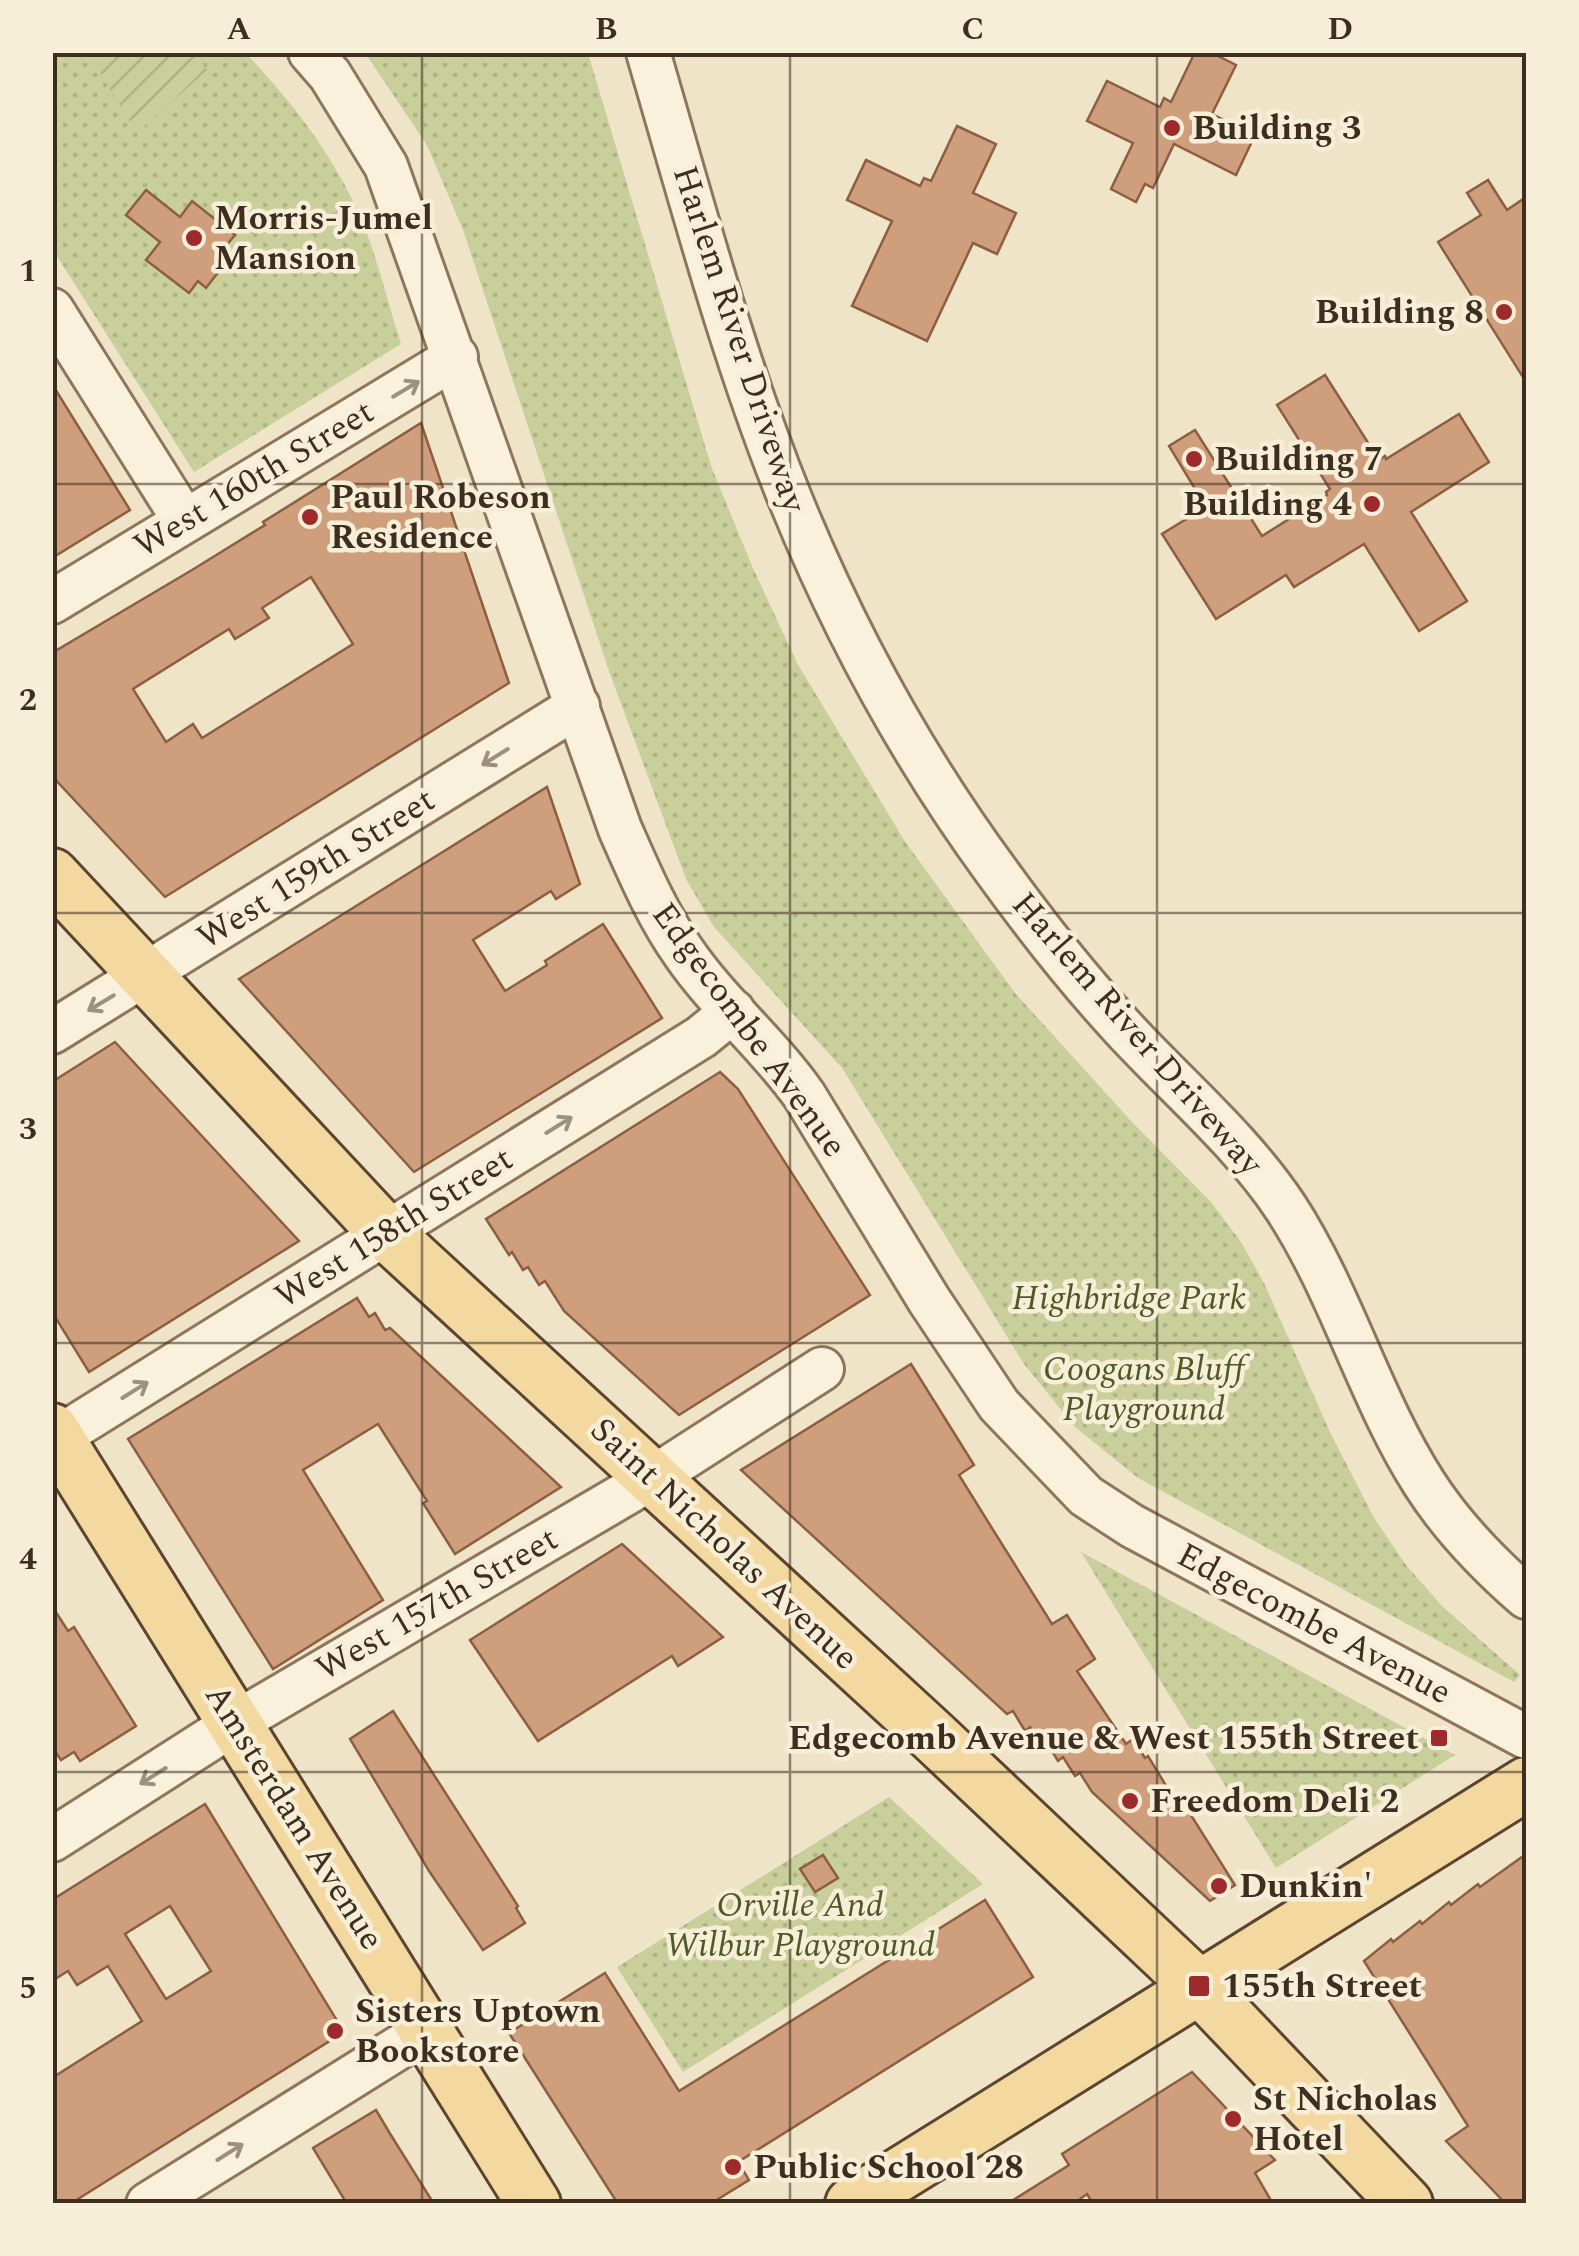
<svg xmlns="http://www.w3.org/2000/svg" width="1579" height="2256" viewBox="0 0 1579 2256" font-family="Spectral,serif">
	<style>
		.park { fill: url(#park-dots) }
		.garden { fill: url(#garden-furrows) }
		.building { fill: #cf9f7d; stroke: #8d5f41; stroke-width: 2.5; fill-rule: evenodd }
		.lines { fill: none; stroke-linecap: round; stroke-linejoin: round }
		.minor-casing { stroke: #8d765c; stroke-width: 48 }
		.major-casing { stroke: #5b4430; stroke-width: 58 }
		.minor { stroke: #faf1dc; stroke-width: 42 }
		.major { stroke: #f3d9a0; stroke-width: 52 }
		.oneway { stroke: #9c907e }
		.grid { fill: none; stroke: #3d2e20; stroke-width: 2.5; stroke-opacity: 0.55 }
		.poi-dot { fill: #9e2a2b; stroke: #f7eed8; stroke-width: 4 }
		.labels { text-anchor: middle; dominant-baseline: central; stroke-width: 9; stroke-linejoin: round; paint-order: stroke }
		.poi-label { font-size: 35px; font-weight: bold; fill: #3d2e20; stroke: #f7eed8; text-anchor: start }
		.street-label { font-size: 35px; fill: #3d2e20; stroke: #f7eed8 }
		.park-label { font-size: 35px; font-style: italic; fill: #4d5a26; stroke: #f7eed8 }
		.neatline { fill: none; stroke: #3d2e20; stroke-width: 4 }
		.grid-label { font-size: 32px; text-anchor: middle; font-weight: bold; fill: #3d2e20 }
	</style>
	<defs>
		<pattern id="park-dots" width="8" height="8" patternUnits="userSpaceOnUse" patternTransform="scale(2.5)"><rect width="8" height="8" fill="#c9cf9b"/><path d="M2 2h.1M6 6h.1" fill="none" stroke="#aeb285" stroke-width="1.8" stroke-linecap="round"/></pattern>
		<pattern id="garden-furrows" width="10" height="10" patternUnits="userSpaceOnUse" patternTransform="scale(2.5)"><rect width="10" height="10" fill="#c9cf9b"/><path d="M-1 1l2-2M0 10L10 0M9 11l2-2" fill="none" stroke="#aeb285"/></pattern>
	</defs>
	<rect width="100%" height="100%" fill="#f0e4c8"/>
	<g class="park">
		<path d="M 53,53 L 245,53 C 287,95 328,149 354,203 C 375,246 386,298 401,344 L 194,472 L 53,250 Z"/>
		<polygon points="365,53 588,53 711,466 752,566 797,663 904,840 1015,993 1132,1122 1211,1202 1241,1242 1264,1283 1330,1432 1374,1518 1406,1565 1442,1606 1520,1675 1514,1682 1138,1478 1075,1427 1024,1364 842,1068 714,927 686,879 610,674 463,230 427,145"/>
		<polygon points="1081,1552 1455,1755 1276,1868"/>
		<polygon points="889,1797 983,1884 683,2072 617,1967"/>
	</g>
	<polygon class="garden" points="193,53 207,70 137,133 98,69 104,53"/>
	<g class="building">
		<polygon points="1195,52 1210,52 1236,65 1212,114 1255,135 1236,175 1174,144 1153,188 1145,184 1136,202 1111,189 1133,143 1087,121 1107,81 1160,107 1164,98 1171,102"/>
		<polygon points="957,126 996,144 973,193 1016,213 997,254 973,243 927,341 852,306 892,221 847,200 866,160 920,186 924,178 931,181"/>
		<polygon points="1488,180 1507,210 1526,197 1526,382 1438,242 1481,215 1467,193"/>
		<polygon points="146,190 180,217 192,201 235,235 225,247 233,253 206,288 198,281 189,293 146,260 160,242 126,215"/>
		<polygon points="1325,375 1379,460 1385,456 1386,459 1459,414 1489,462 1411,512 1467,601 1419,631 1364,544 1294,587 1286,575 1216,619 1162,534 1206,507 1169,446 1195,430 1262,536 1327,495 1326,492 1330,489 1277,405"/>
		<polygon points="52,384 130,510 52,558"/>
		<path d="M 421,423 L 509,683 L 165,897 L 52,776 L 52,653 L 192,570 L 265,525 L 263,522 ZM 311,577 L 353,644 L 202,738 L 193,724 L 166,742 L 133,689 L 229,629 L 235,639 L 269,618 L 262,608 Z"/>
		<polygon points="547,787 580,884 556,899 551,891 473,940 505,991 547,965 545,961 603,924 662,1018 414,1172 239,979"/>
		<polygon points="115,1042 299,1241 89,1372 52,1312 52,1082"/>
		<polygon points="720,1072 738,1089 870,1295 679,1415 564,1311 545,1281 539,1285 528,1267 523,1270 512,1252 509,1255 486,1219"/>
		<polygon points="357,1298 369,1317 375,1313 385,1330 390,1328 561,1487 455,1554 423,1503 427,1501 378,1424 303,1470 383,1600 273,1669 128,1439"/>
		<polygon points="911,1364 974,1465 959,1475 995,1533 1052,1624 1067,1615 1095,1659 1077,1671 1126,1744 1133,1739 1145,1758 1148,1756 1179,1807 1184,1804 1235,1885 1210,1901 1092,1792 1080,1773 1075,1776 1063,1757 1058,1761 1047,1743 1042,1746 1030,1727 1025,1731 1013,1711 1007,1714 741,1470"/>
		<polygon points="622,1544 723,1637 678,1666 672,1656 538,1741 470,1640"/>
		<polygon points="52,1606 68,1631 74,1627 136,1726 80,1761 74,1752 61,1760 52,1747"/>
		<polygon points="393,1711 518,1906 516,1908 525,1923 483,1950 429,1871 350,1739"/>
		<path d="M 205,1804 L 344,2032 L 70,2204 L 52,2204 L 52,2078 L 142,2021 L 108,1966 L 77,1985 L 68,1971 L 52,1981 L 52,1900 ZM 170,1906 L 211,1971 L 166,1999 L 125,1934 Z"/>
		<polygon points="1526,1854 1526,2204 1506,2204 1446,2141 1468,2126 1364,1961 1391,1939 1393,1942 1420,1921 1422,1924 1449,1902 1451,1905 1478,1884 1480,1887"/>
		<polygon points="823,1855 838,1878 815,1892 800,1869"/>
		<polygon points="985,1900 1033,1977 738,2162 749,2180 710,2204 618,2204 509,2033 605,1973 679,2091"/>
		<polygon points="1192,2072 1275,2160 1255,2173 1273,2204 1093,2204 1087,2194 1073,2204 1007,2204 1069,2165 1062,2154"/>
		<polygon points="376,2110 389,2132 434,2204 347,2204 313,2148"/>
	</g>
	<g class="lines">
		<defs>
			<g id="minor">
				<path d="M 310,52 L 330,75 L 386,166 L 620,829 C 639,872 657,915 684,953 C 719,1004 768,1044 804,1095 L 929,1300 L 999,1405 L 1086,1496 L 1132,1526 L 1526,1737"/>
				<path d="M 648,52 C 692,202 732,356 791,501 C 844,631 914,759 997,872 C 1036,926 1077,978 1122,1027 C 1177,1087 1241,1140 1286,1208 C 1342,1294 1369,1397 1424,1483 C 1452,1527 1487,1563 1526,1597"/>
				<polyline points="52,310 184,520"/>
				<polyline points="52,602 456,357"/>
				<polyline points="52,1032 578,706"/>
				<polyline points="52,1441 701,1037 733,1011"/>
				<polyline points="52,1840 235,1723 654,1477 822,1369"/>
				<polyline points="148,2204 427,2030"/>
			</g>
			<g id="major">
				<polyline points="52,875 386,1233 933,1736 1199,1987 1406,2204"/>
				<polyline points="52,1430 534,2204"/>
				<polyline points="852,2204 1526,1784"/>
			</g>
		</defs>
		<use href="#minor" class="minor-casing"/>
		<use href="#major" class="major-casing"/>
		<use href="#minor" class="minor"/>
		<use href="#major" class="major"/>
	</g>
	<defs><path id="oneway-shaft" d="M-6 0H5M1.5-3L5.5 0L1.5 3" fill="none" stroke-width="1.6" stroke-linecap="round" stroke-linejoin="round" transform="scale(2.5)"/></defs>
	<g class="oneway">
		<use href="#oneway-shaft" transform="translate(406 389) rotate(-31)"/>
		<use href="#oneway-shaft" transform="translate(495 757) rotate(148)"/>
		<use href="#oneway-shaft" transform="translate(101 1003) rotate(149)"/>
		<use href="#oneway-shaft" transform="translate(559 1125) rotate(-32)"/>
		<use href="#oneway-shaft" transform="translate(135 1390) rotate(-32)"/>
		<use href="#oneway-shaft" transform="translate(153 1776) rotate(148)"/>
		<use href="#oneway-shaft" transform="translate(230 2152) rotate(-32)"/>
	</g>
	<path class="grid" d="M 422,52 L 422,2204M 790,52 L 790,2204M 1157,52 L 1157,2204M 52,484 L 1526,484M 52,913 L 1526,913M 52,1343 L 1526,1343M 52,1772 L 1526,1772"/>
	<g class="poi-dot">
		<circle cx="1172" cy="128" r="10"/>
		<circle cx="194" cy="238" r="10"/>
		<circle cx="1504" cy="312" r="10"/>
		<circle cx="1194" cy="459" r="10"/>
		<circle cx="1372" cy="504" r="10"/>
		<circle cx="310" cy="517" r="10"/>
		<rect x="1429" y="1728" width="20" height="20" rx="5"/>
		<circle cx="1130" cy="1801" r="10"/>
		<circle cx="1219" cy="1886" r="10"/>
		<rect x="1187" y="1974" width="24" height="24" rx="5"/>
		<circle cx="335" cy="2031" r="10"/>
		<circle cx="1233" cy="2119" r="10"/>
		<circle cx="733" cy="2167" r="10"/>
	</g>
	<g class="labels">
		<g class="poi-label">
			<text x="1192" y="128">Building 3</text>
			<text x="214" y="218">Morris-Jumel<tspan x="214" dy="40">Mansion</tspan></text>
			<text x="1484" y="312" text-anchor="end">Building 8</text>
			<text x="1214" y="459">Building 7</text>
			<text x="330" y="497">Paul Robeson<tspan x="330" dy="40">Residence</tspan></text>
			<text x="1352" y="504" text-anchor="end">Building 4</text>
			<text x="1419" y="1738" text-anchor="end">Edgecomb Avenue &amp; West 155th Street</text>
			<text x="1150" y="1801">Freedom Deli 2</text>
			<text x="1239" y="1886">Dunkin'</text>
			<text x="1222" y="1986">155th Street</text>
			<text x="355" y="2011">Sisters Uptown<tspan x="355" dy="40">Bookstore</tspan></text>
			<text x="1253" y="2099">St Nicholas<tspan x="1253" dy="40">Hotel</tspan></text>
			<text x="753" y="2167">Public School 28</text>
		</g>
		<g class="street-label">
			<text transform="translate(739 339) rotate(72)">Harlem River Driveway</text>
			<text transform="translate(254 479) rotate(-31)">West 160th Street</text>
			<text transform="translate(316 869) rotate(-32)">West 159th Street</text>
			<text transform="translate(749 1030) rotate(54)">Edgecombe Avenue</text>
			<text transform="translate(1137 1034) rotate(49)">Harlem River Driveway</text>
			<text transform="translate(394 1228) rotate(-32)">West 158th Street</text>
			<text transform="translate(724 1544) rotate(43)">Saint Nicholas Avenue</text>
			<text transform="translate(437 1604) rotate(-30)">West 157th Street</text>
			<text transform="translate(1314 1624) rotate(28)">Edgecombe Avenue</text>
			<text transform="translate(294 1817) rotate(58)">Amsterdam Avenue</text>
		</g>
		<g class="park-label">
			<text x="1129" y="1298">Highbridge Park</text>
			<text x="1144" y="1369">Coogans Bluff<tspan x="1144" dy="40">Playground</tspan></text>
			<text x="800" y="1905">Orville And<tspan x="800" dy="40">Wilbur Playground</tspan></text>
		</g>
	</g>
	<rect width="1579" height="2256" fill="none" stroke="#f7eed8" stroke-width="110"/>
	<rect x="55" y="55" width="1469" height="2146" class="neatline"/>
	<g class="grid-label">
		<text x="239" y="39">A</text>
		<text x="606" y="39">B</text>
		<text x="973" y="39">C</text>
		<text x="1340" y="39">D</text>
		<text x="28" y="281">1</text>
		<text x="28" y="710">2</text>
		<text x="28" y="1139">3</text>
		<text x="28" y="1569">4</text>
		<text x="28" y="1998">5</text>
	</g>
</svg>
